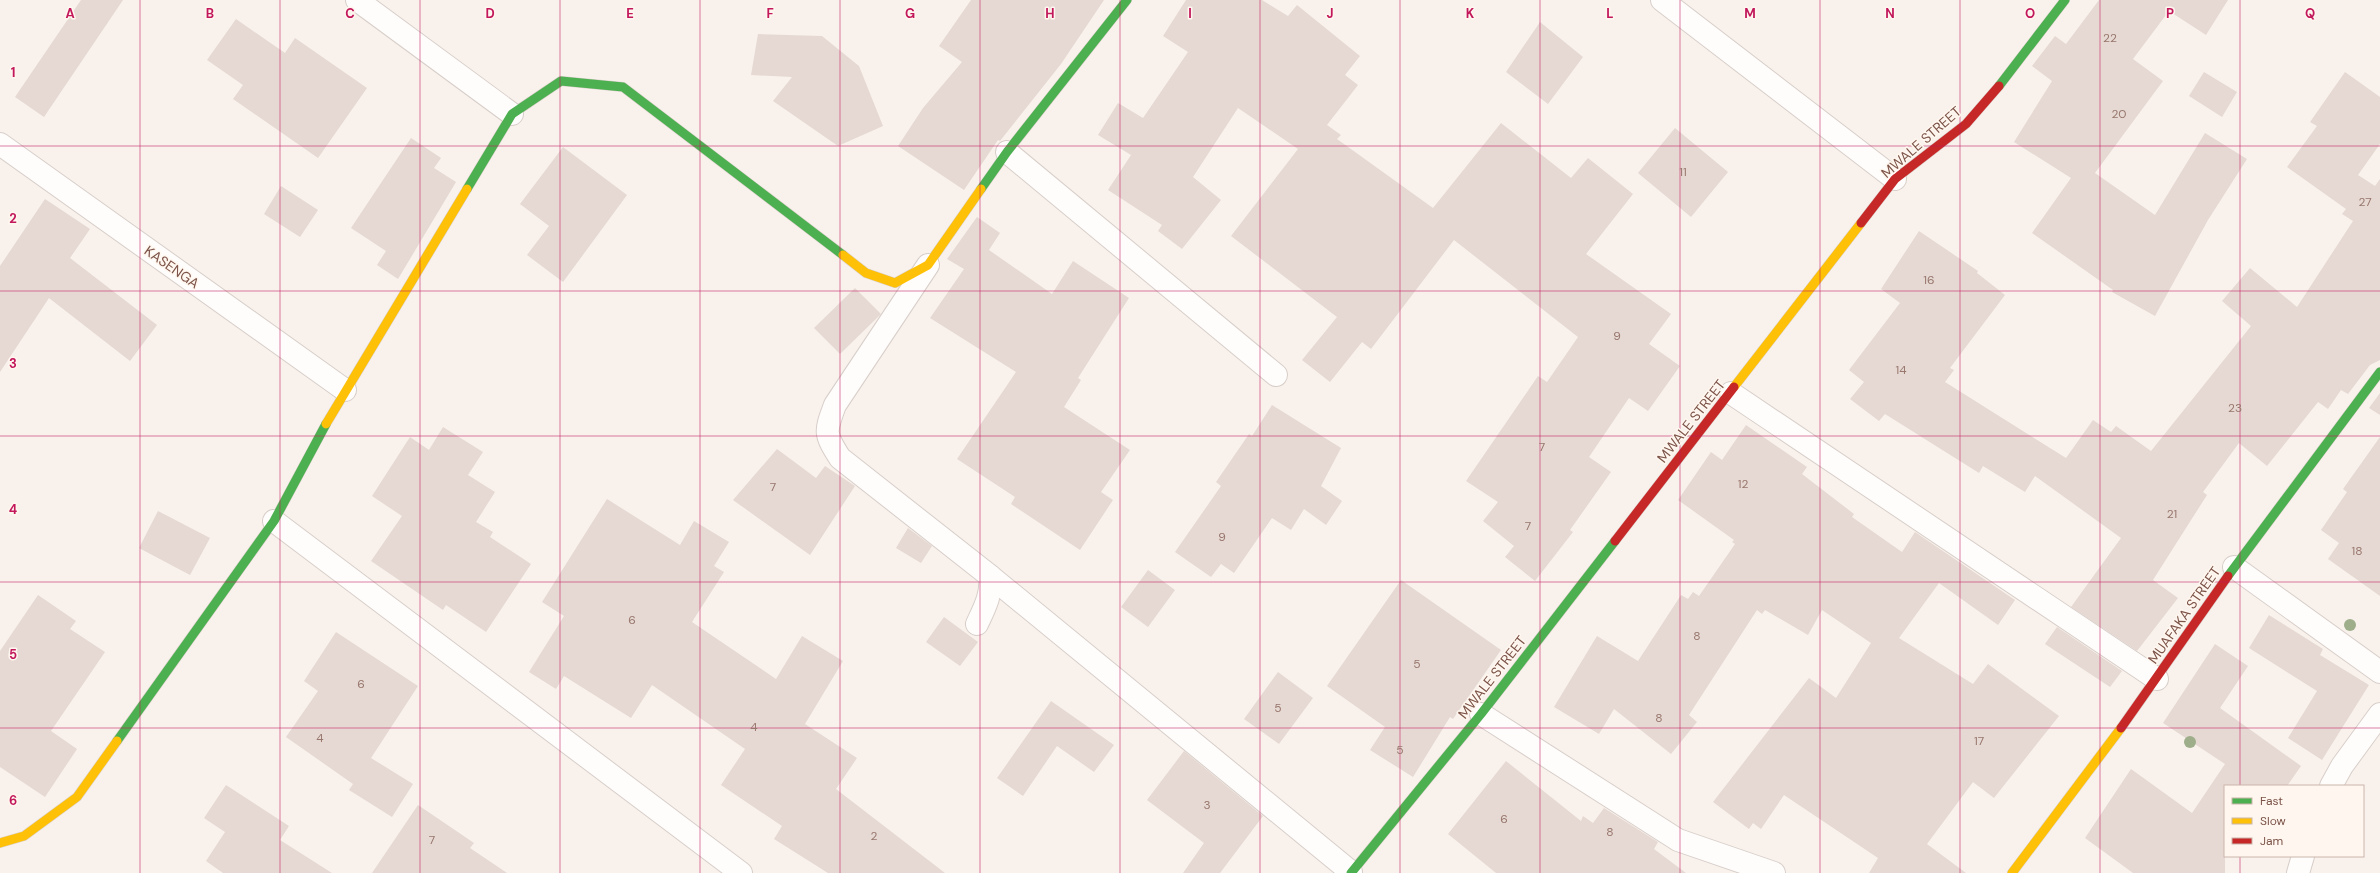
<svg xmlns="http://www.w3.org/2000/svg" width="2380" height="873" viewBox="0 0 2380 873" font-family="'DM Sans',sans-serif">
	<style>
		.building { fill: #e6d9d3 }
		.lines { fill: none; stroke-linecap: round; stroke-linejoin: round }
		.street-casing { stroke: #d8cec9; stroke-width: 24 }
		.fast-casing { stroke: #dacfca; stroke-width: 10 }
		.slow-casing { stroke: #dacfca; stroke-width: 10 }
		.jam-casing { stroke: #dacfca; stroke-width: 10 }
		.street { stroke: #fefdfc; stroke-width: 22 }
		.fast { stroke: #4caf50; stroke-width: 9 }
		.slow { stroke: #ffc107; stroke-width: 9 }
		.jam { stroke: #c62828; stroke-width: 9 }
		.tree { fill: #9eae8a }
		.grid { fill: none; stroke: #c2185b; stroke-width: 1; stroke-opacity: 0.55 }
		.labels { text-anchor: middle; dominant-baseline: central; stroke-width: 3; stroke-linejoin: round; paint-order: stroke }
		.number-label { font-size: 12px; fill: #98776d }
		.street-label { font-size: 14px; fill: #7c5348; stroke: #fff7ef }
		.grid-label { font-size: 13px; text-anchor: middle; font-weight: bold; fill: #c2185b; stroke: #fff7ef; stroke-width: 3; stroke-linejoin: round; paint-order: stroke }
	</style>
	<rect width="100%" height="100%" fill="#f9f2ec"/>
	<g class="building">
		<polygon points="81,0 123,0 44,117 15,97"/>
		<polygon points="971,0 1104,0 1061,64 1000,141 998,140 964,190 898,146 923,108 962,62 939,46"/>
		<polygon points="1186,0 1262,0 1288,16 1297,5 1360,56 1345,75 1358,85 1327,125 1341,135 1337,139 1433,208 1501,123 1571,178 1588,158 1633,194 1586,254 1671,314 1649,344 1680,366 1648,411 1629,398 1589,457 1611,472 1570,530 1573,532 1535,581 1505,557 1514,546 1483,521 1498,502 1466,481 1538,376 1547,382 1578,337 1454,240 1371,349 1362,342 1330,382 1302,360 1337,317 1231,236 1298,149 1238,108 1193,177 1221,200 1182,249 1158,231 1162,225 1108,190 1131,155 1098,135 1118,103 1143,118 1188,52 1163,36"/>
		<polygon points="2099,0 2228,0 2206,35 2169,11 2133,59 2163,81 2095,173 2155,215 2205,133 2247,159 2208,220 2155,316 2112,292 2113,290 2032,233 2071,178 2014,142 2052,81 2032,66 2055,36 2066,44"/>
		<polygon points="236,19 285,53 295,38 367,88 318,158 233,99 243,85 207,60"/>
		<polygon points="1540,22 1583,57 1548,104 1506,72"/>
		<polygon points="758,34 822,36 859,66 883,126 838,146 773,101 792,77 751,75"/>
		<polygon points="2204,72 2237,92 2222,117 2189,96"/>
		<polygon points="2345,72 2380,97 2380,144 2358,175 2375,186 2380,179 2380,360 2370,365 2348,394 2341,390 2328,409 2318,402 2267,466 2239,443 2203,492 2207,495 2153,580 2178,598 2137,651 2071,607 2121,538 2035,476 2025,492 1983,466 1979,473 1885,414 1879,421 1850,399 1864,382 1849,370 1900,303 1881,289 1919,231 1978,271 1977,273 2005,295 1950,368 1954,370 1945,382 2066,458 2093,420 2111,432 2116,426 2151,451 2251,326 2222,301 2250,268 2297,307 2353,221 2342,214 2346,209 2287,167 2317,126 2310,122"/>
		<polygon points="1675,128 1728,172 1691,217 1638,173"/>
		<polygon points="411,138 441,158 434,168 456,182 398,279 377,265 386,251 351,228"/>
		<polygon points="563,147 627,195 563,282 527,255 549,226 520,204"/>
		<polygon points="281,186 318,210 300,237 264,214"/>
		<polygon points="45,199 90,229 70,258 157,325 130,361 49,298 0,372 0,266"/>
		<polygon points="977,217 1000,233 989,250 1052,294 1073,261 1129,298 1078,378 1081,380 1064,407 1130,450 1101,492 1113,500 1080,550 1011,504 1015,497 957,459 1016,372 930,318 964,269 947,259"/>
		<polygon points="855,288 881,314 840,354 814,328"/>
		<polygon points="2380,393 2380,415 2369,408"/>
		<polygon points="1272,405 1341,448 1321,486 1342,501 1326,525 1304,509 1291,530 1272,518 1234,573 1221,564 1211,577 1175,552 1221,486 1216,482 1249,434 1252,436"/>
		<polygon points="1746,425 1807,467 1802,474 1854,514 1852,517 1902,552 1915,532 2015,600 1998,625 1939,583 1899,638 1973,684 1988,664 2059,716 1994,798 1973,782 1927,844 1966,873 1869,873 1878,858 1784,795 1761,829 1753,823 1749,829 1713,802 1809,678 1836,698 1871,643 1822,610 1808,635 1765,610 1762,614 1757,610 1689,715 1697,722 1671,754 1614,709 1599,734 1554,707 1597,636 1638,661 1681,595 1688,599 1693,592 1699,596 1735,544 1732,542 1734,540 1678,500 1711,452 1722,460"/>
		<polygon points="443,427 483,452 468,475 495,492 476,522 493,532 490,537 531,564 486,632 446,605 443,610 371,561 402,516 372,496 410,437 429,450"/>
		<polygon points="2380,437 2380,596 2328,559 2339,543 2321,530 2347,492 2343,489"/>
		<polygon points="777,449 816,478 825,466 855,486 810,555 733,500"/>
		<polygon points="607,499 680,545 694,521 729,542 714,566 724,572 692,622 776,679 802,636 843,661 805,724 857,758 836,789 945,873 828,873 774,839 782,826 721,785 745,749 652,685 631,718 564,676 556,689 529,672 564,616 542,602"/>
		<polygon points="158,511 210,538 190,575 139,548"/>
		<polygon points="908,528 932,546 921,563 896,548"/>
		<polygon points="1148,570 1175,590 1148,627 1121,607"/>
		<polygon points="1401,580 1501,650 1453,719 1450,717 1413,777 1370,750 1385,727 1327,686"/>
		<polygon points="38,595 76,621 70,629 105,652 51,731 77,749 45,797 0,767 0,651"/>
		<polygon points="2269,615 2323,649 2320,655 2369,685 2322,760 2288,738 2317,691 2249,648"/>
		<polygon points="944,617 978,642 960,666 926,642"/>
		<polygon points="2057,627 2122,671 2110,687 2045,644"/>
		<polygon points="336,632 418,686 371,758 413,784 392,817 349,790 353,784 286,737 318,691 304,681"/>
		<polygon points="2215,644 2248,666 2220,708 2301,766 2287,786 2225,786 2225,873 2133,873 2085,838 2131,769 2192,813 2225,764 2163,723"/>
		<polygon points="1278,672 1313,698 1279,744 1244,719"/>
		<polygon points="1051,701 1114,745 1094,772 1057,746 1023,796 997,778"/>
		<polygon points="1184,751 1263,816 1220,873 1183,873 1204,843 1147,800"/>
		<polygon points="1506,761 1581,821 1583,816 1593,823 1604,808 1658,842 1654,849 1686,873 1496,873 1448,834"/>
		<polygon points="226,785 289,826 280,840 332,873 223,873 206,861 225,832 204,818"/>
		<polygon points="418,805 474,843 470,848 507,873 372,873"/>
	</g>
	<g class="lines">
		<defs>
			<g id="street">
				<polyline points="357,0 512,114"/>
				<polyline points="1662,0 1895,179"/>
				<polyline points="0,144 345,390"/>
				<polyline points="1007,152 1276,375"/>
				<path d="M 928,265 L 835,405 C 825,432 824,433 840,458 L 990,576 C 992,594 985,607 977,624"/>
				<polyline points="1731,393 2157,679"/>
				<polyline points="274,521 741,873"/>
				<polyline points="2234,567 2380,672"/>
				<polyline points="990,576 1351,872"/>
				<polyline points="1481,714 1678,840 1774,873"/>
				<polyline points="2331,786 2342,766 2380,714"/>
				<polyline points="2298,873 2303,856"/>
			</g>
			<g id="fast">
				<polyline points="1999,86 2065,0"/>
				<polyline points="467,189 512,114 561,81 623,87 843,255"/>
				<polyline points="981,189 1007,152 1127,0"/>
				<polyline points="2228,576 2380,372"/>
				<polyline points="117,741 274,521 326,424"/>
				<polyline points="1351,873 1481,714 1615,541"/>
			</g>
			<g id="slow">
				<polyline points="843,255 866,273 895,283 928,265 981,189"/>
				<polyline points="1734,387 1861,223"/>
				<polyline points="326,424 467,189"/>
				<polyline points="0,843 24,836 77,797 117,741"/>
				<polyline points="2012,873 2121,728"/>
			</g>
			<g id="jam">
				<polyline points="1861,223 1895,179 1966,124 1999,86"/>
				<polyline points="1615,541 1734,387"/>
				<polyline points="2121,728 2228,576"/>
			</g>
		</defs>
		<use href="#street" class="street-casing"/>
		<use href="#fast" class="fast-casing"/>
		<use href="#slow" class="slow-casing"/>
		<use href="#jam" class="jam-casing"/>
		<use href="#street" class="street"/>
		<use href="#fast" class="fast"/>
		<use href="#slow" class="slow"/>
		<use href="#jam" class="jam"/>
	</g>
	<g class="tree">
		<circle cx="2350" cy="625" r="6"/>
		<circle cx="2190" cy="742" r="6"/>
	</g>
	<path class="grid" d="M 140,0 L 140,873M 280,0 L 280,873M 420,0 L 420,873M 560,0 L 560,873M 700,0 L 700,873M 840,0 L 840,873M 980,0 L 980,873M 1120,0 L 1120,873M 1260,0 L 1260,873M 1400,0 L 1400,873M 1540,0 L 1540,873M 1680,0 L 1680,873M 1820,0 L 1820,873M 1960,0 L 1960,873M 2100,0 L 2100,873M 2240,0 L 2240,786M 0,146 L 2380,146M 0,291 L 2380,291M 0,436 L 2380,436M 0,582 L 2380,582M 0,728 L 2380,728M 2240,856 L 2240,873"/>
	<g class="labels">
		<g class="number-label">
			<text x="2110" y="38">22</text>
			<text x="2119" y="114">20</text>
			<text x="1683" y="172">11</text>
			<text x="2365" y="202">27</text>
			<text x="1929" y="280">16</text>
			<text x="1617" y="336">9</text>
			<text x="1901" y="370">14</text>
			<text x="2235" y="408">23</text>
			<text x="1542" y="447">7</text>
			<text x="1743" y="484">12</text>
			<text x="773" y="487">7</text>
			<text x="2172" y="514">21</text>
			<text x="1528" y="526">7</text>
			<text x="1222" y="537">9</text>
			<text x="2357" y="551">18</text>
			<text x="632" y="620">6</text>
			<text x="1697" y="636">8</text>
			<text x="1417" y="664">5</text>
			<text x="361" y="684">6</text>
			<text x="1278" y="708">5</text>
			<text x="1659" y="718">8</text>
			<text x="754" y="727">4</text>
			<text x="320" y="738">4</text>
			<text x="1979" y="741">17</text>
			<text x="1400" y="750">5</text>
			<text x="1207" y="805">3</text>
			<text x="1504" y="819">6</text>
			<text x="1610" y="832">8</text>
			<text x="874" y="836">2</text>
			<text x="432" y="840">7</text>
		</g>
		<g class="street-label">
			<text transform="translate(1921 142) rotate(-41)">MWALE STREET</text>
			<text transform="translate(172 267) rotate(35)">KASENGA</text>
			<text transform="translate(1691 421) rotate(-52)">MWALE STREET</text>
			<text transform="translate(2184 615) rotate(-55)">MUAFAKA STREET</text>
			<text transform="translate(1492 677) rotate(-52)">MWALE STREET</text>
		</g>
	</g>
	<g class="grid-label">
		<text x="70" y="18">A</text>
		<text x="210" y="18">B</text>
		<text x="350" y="18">C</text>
		<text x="490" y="18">D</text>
		<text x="630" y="18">E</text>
		<text x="770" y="18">F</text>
		<text x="910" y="18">G</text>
		<text x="1050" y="18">H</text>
		<text x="1190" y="18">I</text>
		<text x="1330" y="18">J</text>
		<text x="1470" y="18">K</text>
		<text x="1610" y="18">L</text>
		<text x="1750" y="18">M</text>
		<text x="1890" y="18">N</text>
		<text x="2030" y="18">O</text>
		<text x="2170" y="18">P</text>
		<text x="2310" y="18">Q</text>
		<text x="13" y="77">1</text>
		<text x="13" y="223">2</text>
		<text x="13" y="368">3</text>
		<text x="13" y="514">4</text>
		<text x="13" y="659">5</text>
		<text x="13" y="805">6</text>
	</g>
	<rect x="2224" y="785" width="140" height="72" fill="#fff7ef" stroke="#cbb5ac"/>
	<rect x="2232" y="798" width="20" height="6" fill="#4caf50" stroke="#cbb5ac"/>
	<text x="2260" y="805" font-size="12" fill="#7c5348">Fast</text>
	<rect x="2232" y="818" width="20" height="6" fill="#ffc107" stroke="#cbb5ac"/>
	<text x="2260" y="825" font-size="12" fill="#7c5348">Slow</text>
	<rect x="2232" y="838" width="20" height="6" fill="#c62828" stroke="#cbb5ac"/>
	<text x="2260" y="845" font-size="12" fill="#7c5348">Jam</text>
</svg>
